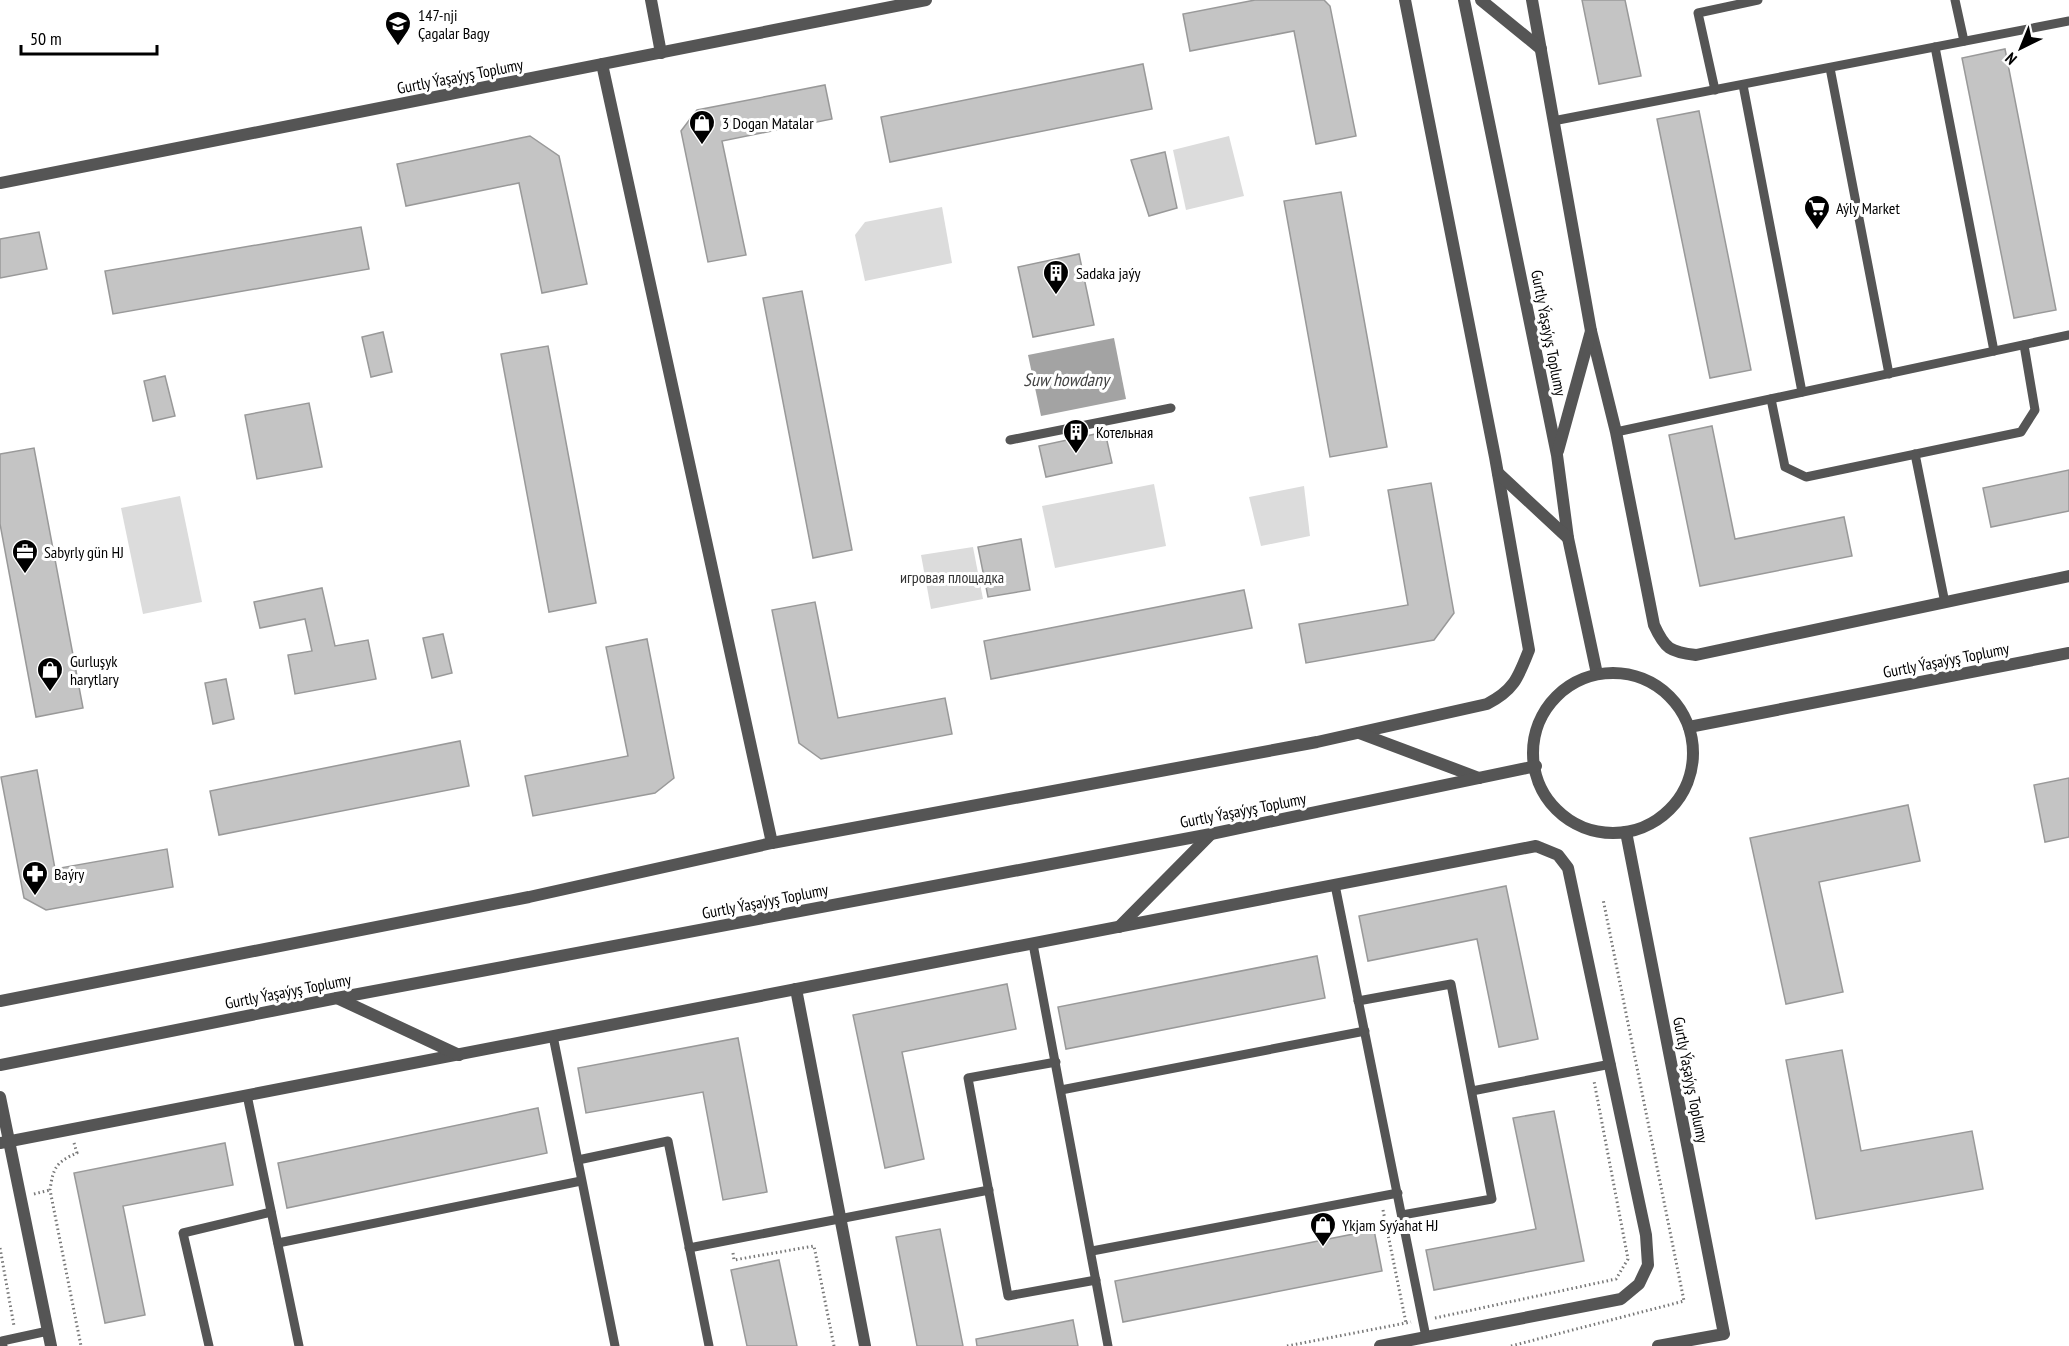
<svg xmlns="http://www.w3.org/2000/svg" width="2069" height="1346" viewBox="0 0 2069 1346" font-family="'PT Sans Narrow',sans-serif">
	<style>
		.green { fill: #dcdcdc }
		.water { fill: #a3a3a3 }
		.building { fill: #c4c4c4; stroke: #999; stroke-width: 1.5 }
		.lines { fill: none; stroke-linecap: round; stroke-linejoin: round }
		.path { stroke: #777; stroke-width: 3; stroke-dasharray: 1.5 3; stroke-linecap: butt }
		.service { stroke: #555; stroke-width: 9 }
		.minor { stroke: #555; stroke-width: 12 }
		.tertiary { stroke: #555; stroke-width: 12 }
		.labels { text-anchor: middle; dominant-baseline: central; stroke-width: 6; stroke-linejoin: round; paint-order: stroke }
		.poi-label { font-size: 16px; fill: #000; stroke: #fff; text-anchor: start }
		.street-label { font-size: 16px; fill: #000; stroke: #fff }
		.park-label { font-size: 16px; fill: #333; stroke: #fff }
		.water-label { font-size: 18px; font-style: italic; fill: #444; stroke: #fff }
	</style>
	<rect width="100%" height="100%" fill="#fff"/>
	<g class="green">
		<polygon points="1229,136 1244,196 1186,210 1173,150"/>
		<polygon points="942,207 952,263 865,281 855,235 865,222"/>
		<polygon points="1154,484 1166,546 1055,568 1042,506"/>
		<polygon points="1304,486 1310,536 1261,546 1249,497"/>
		<polygon points="180,496 202,602 143,614 121,508"/>
		<polygon points="973,547 983,599 931,609 921,555"/>
	</g>
	<polygon class="water" points="1114,338 1126,399 1041,416 1028,355"/>
	<g class="building">
		<polygon points="1255,0 1324,0 1330,6 1356,136 1316,144 1294,31 1190,51 1183,14"/>
		<polygon points="1582,0 1625,0 1641,76 1599,84"/>
		<polygon points="2005,49 2056,310 2014,318 1962,58"/>
		<polygon points="1143,64 1152,109 890,162 881,117"/>
		<polygon points="825,85 832,119 722,141 746,255 708,262 681,131 697,110"/>
		<polygon points="1699,111 1751,370 1710,378 1657,119"/>
		<polygon points="530,136 559,156 587,284 542,293 519,183 406,206 397,164"/>
		<polygon points="1165,152 1177,208 1149,216 1131,160"/>
		<polygon points="1341,192 1387,447 1330,457 1284,201"/>
		<polygon points="361,227 369,269 113,314 105,271"/>
		<polygon points="39,232 47,269 0,278 0,239"/>
		<polygon points="1079,254 1094,325 1033,337 1018,267"/>
		<polygon points="802,291 852,550 813,558 763,298"/>
		<polygon points="383,332 392,372 371,377 362,337"/>
		<polygon points="548,346 596,603 549,612 501,354"/>
		<polygon points="165,376 175,416 153,421 144,381"/>
		<polygon points="309,403 322,467 257,479 245,415"/>
		<polygon points="1712,426 1735,539 1844,517 1852,556 1700,586 1669,435"/>
		<polygon points="1105,432 1112,463 1046,477 1039,446"/>
		<polygon points="34,448 83,708 36,717 0,524 0,454"/>
		<polygon points="2069,470 2069,511 1991,527 1983,488"/>
		<polygon points="1431,483 1454,613 1434,640 1306,663 1299,624 1408,605 1388,490"/>
		<polygon points="1021,539 1030,590 988,597 978,547"/>
		<polygon points="322,588 335,646 368,640 376,679 295,694 288,655 312,651 305,619 260,628 254,602"/>
		<polygon points="1244,590 1252,628 991,679 984,641"/>
		<polygon points="815,602 838,718 945,698 952,734 821,759 799,743 772,610"/>
		<polygon points="443,634 452,673 432,678 423,638"/>
		<polygon points="647,639 674,778 655,793 533,816 525,776 628,756 606,647"/>
		<polygon points="226,679 234,719 213,724 205,683"/>
		<polygon points="460,741 469,786 219,835 210,791"/>
		<polygon points="37,770 55,869 167,849 173,887 46,910 24,898 1,777"/>
		<polygon points="2069,778 2069,837 2045,842 2034,785"/>
		<polygon points="1908,805 1920,861 1819,882 1843,992 1786,1004 1750,838"/>
		<polygon points="1506,886 1538,1039 1499,1047 1477,939 1368,961 1359,916"/>
		<polygon points="1317,956 1325,998 1066,1049 1058,1007"/>
		<polygon points="1007,984 1016,1029 902,1052 924,1159 885,1168 853,1015"/>
		<polygon points="738,1038 767,1192 723,1200 703,1092 586,1113 578,1068"/>
		<polygon points="1842,1050 1861,1151 1972,1131 1983,1189 1816,1219 1786,1060"/>
		<polygon points="538,1108 547,1153 287,1208 278,1163"/>
		<polygon points="1554,1111 1584,1261 1434,1290 1426,1250 1536,1229 1513,1118"/>
		<polygon points="225,1143 233,1185 123,1206 145,1315 105,1323 74,1173"/>
		<polygon points="940,1229 963,1346 917,1346 896,1237"/>
		<polygon points="1374,1230 1382,1271 1123,1322 1115,1281"/>
		<polygon points="779,1260 797,1346 747,1346 731,1270"/>
		<polygon points="1073,1320 1078,1346 977,1346 976,1339"/>
	</g>
	<g class="lines">
		<g class="path">
			<path d="M 74,1143 L 77,1153 C 56,1162 53,1168 50,1190 L 81,1346"/>
			<polyline points="34,1194 50,1190"/>
			<polyline points="1383,1210 1406,1323"/>
			<polyline points="0,1248 14,1326"/>
			<polyline points="733,1253 734,1260 814,1246 834,1346"/>
			<polyline points="1435,1318 1616,1279 1628,1259 1594,1081"/>
			<polyline points="1287,1346 1411,1322"/>
			<polyline points="1511,1346 1684,1301 1603,899"/>
		</g>
		<g class="service">
			<polyline points="1955,0 1964,41"/>
			<polyline points="1935,47 1994,351"/>
			<polyline points="1830,68 1889,374"/>
			<polyline points="1743,85 1802,392"/>
			<polyline points="1715,90 1698,13 1758,0"/>
			<polyline points="1553,121 2069,21"/>
			<polyline points="1771,399 1785,467 1806,477 2021,432 2035,410 2024,345"/>
			<polyline points="1616,432 2069,335"/>
			<polyline points="1010,440 1171,408"/>
			<polyline points="1915,454 1945,603"/>
			<polyline points="1335,885 1426,1337"/>
			<polyline points="1033,944 1108,1346"/>
			<polyline points="1358,1001 1451,984 1492,1199 1402,1215"/>
			<polyline points="553,1036 615,1346"/>
			<polyline points="1056,1062 968,1078 1008,1296 1096,1280"/>
			<polyline points="1061,1090 1365,1031"/>
			<polyline points="1472,1091 1611,1064"/>
			<polyline points="247,1095 299,1346"/>
			<polyline points="578,1160 668,1141 709,1346"/>
			<polyline points="278,1243 581,1181"/>
			<polyline points="689,1248 989,1190"/>
			<polyline points="1092,1251 1398,1193"/>
			<polyline points="3,1346 2,1341 48,1331"/>
			<polyline points="209,1346 183,1233 271,1212"/>
		</g>
		<g class="minor">
			<polyline points="651,0 661,53"/>
			<path d="M 1532,0 L 1591,331 L 1616,432 L 1654,625 C 1665,649 1670,652 1696,655 L 2069,576"/>
			<polyline points="602,64 772,843"/>
			<polyline points="0,183 926,0"/>
			<polyline points="796,989 865,1346"/>
			<path d="M 0,1001 L 529,897 L 772,843 L 1317,742 L 1487,704 C 1514,690 1518,678 1529,650 L 1495,457 L 1405,0"/>
			<polyline points="0,1097 51,1346"/>
			<polyline points="0,1143 1536,846 1558,855 1568,868 1646,1235 1648,1265 1639,1284 1621,1299 1380,1346"/>
		</g>
		<g class="tertiary">
			<polyline points="1464,0 1557,455 1568,538 1597,674"/>
			<polyline points="1481,0 1541,49"/>
			<polyline points="1558,451 1591,331"/>
			<polyline points="1498,473 1568,538"/>
			<circle cx="1613" cy="753" r="80"/>
			<polyline points="1689,727 2069,653"/>
			<polyline points="1359,733 1479,778"/>
			<polyline points="1626,832 1724,1334 1658,1346"/>
			<polyline points="1119,927 1211,834"/>
			<polyline points="337,998 459,1055"/>
			<polyline points="0,1065 337,998 1211,834 1536,766"/>
		</g>
	</g>
	<defs>
		<symbol id="school-pin" viewBox="-11 -11 22 30"><path d="M0 17L-7.5 6A9.5 9.5 0 1 1 7.5 6Z" fill="#000" stroke="#fff"/><path d="M0-5L7-2L0 1L-7-2ZM-4 1L0 2.5L4 1V4Q0 6-4 4Z" fill="#fff"/></symbol>
		<symbol id="shop-pin" viewBox="-11 -11 22 30"><path d="M0 17L-7.5 6A9.5 9.5 0 1 1 7.5 6Z" fill="#000" stroke="#fff"/><path d="M-5-2.5h2.3a2.7 3.5 0 0 1 5.4 0H5L5.5 6h-11ZM-1.5-2.5h3a1.5 2.3 0 0 0-3 0Z" fill="#fff"/></symbol>
		<symbol id="supermarket-pin" viewBox="-11 -11 22 30"><path d="M0 17L-7.5 6A9.5 9.5 0 1 1 7.5 6Z" fill="#000" stroke="#fff"/><path d="M-6-5.5h2.5l.6 2H6L4.5 2H-2.5L-4.4-4H-6ZM-1.5 3.2a1.3 1.3 0 1 0 .1 0ZM3 3.2a1.3 1.3 0 1 0 .1 0Z" fill="#fff"/></symbol>
		<symbol id="building-pin" viewBox="-11 -11 22 30"><path d="M0 17L-7.5 6A9.5 9.5 0 1 1 7.5 6Z" fill="#000" stroke="#fff"/><path d="M-4-6H4V6H1V3H-1V6H-4ZM-2.5-4.3h1.7v1.8h-1.7ZM.8-4.3h1.7v1.8H.8ZM-2.5-1h1.7V.8h-1.7ZM.8-1h1.7V.8H.8Z" fill="#fff"/></symbol>
		<symbol id="office-pin" viewBox="-11 -11 22 30"><path d="M0 17L-7.5 6A9.5 9.5 0 1 1 7.5 6Z" fill="#000" stroke="#fff"/><path d="M-6-3h4V-5.5h4V-3h4V5H-6ZM-1-4.5V-3h2v-1.5ZM-6 0V1H6V0Z" fill="#fff"/></symbol>
		<symbol id="pharmacy-pin" viewBox="-11 -11 22 30"><path d="M0 17L-7.5 6A9.5 9.5 0 1 1 7.5 6Z" fill="#000" stroke="#fff"/><path d="M-2-6h4v4h4v4h-4v4h-4v-4h-4v-4h4Z" fill="#fff"/></symbol>
	</defs>
	<g fill-rule="evenodd">
		<use href="#school-pin" x="383" y="9" width="30" height="40"/>
		<use href="#shop-pin" x="687" y="108" width="30" height="40"/>
		<use href="#supermarket-pin" x="1802" y="193" width="30" height="40"/>
		<use href="#building-pin" x="1041" y="258" width="30" height="40"/>
		<use href="#building-pin" x="1061" y="417" width="30" height="40"/>
		<use href="#office-pin" x="10" y="537" width="30" height="40"/>
		<use href="#shop-pin" x="35" y="655" width="30" height="40"/>
		<use href="#pharmacy-pin" x="20" y="859" width="30" height="40"/>
		<use href="#shop-pin" x="1308" y="1210" width="30" height="40"/>
	</g>
	<g class="labels">
		<g class="poi-label">
			<text x="418" y="15">147-nji<tspan x="418" dy="18">Çagalar Bagy</tspan></text>
			<text x="722" y="123">3 Dogan Matalar</text>
			<text x="1836" y="208">Aýly Market</text>
			<text x="1076" y="273">Sadaka jaýy</text>
			<text x="1096" y="432">Котельная</text>
			<text x="44" y="552">Sabyrly gün HJ</text>
			<text x="70" y="661">Gurluşyk<tspan x="70" dy="18">harytlary</tspan></text>
			<text x="54" y="874">Baýry</text>
			<text x="1342" y="1225">Ykjam Syýahat HJ</text>
		</g>
		<g class="street-label">
			<text transform="translate(460 76) rotate(-11)">Gurtly Ýaşaýyş Toplumy</text>
			<text transform="translate(1549 333) rotate(79)">Gurtly Ýaşaýyş Toplumy</text>
			<text transform="translate(1946 660) rotate(-11)">Gurtly Ýaşaýyş Toplumy</text>
			<text transform="translate(1243 810) rotate(-11)">Gurtly Ýaşaýyş Toplumy</text>
			<text transform="translate(765 901) rotate(-11)">Gurtly Ýaşaýyş Toplumy</text>
			<text transform="translate(288 991) rotate(-11)">Gurtly Ýaşaýyş Toplumy</text>
			<text transform="translate(1691 1080) rotate(79)">Gurtly Ýaşaýyş Toplumy</text>
		</g>
		<g class="park-label">
			<text x="952" y="577">игровая площадка</text>
		</g>
		<g class="water-label">
			<text x="1066" y="379">Suw howdany</text>
		</g>
	</g>
	<g transform="translate(2021 48) rotate(223)" stroke="#ffffff" stroke-width="4.5" paint-order="stroke">
	<path d="M0-4.5L10 22L0 15L-10 22Z" fill="#000000"/>
	<text y="-9" font-size="16" font-weight="bold" text-anchor="middle" fill="#000000">N</text>
	</g>
	<path d="M21 45v9h136v-9" fill="none" stroke="#000000" stroke-width="3"/>
	<text x="30" y="45" font-size="18" fill="#000000" stroke="#ffffff" stroke-width="4.5" paint-order="stroke">50 m</text>
</svg>
